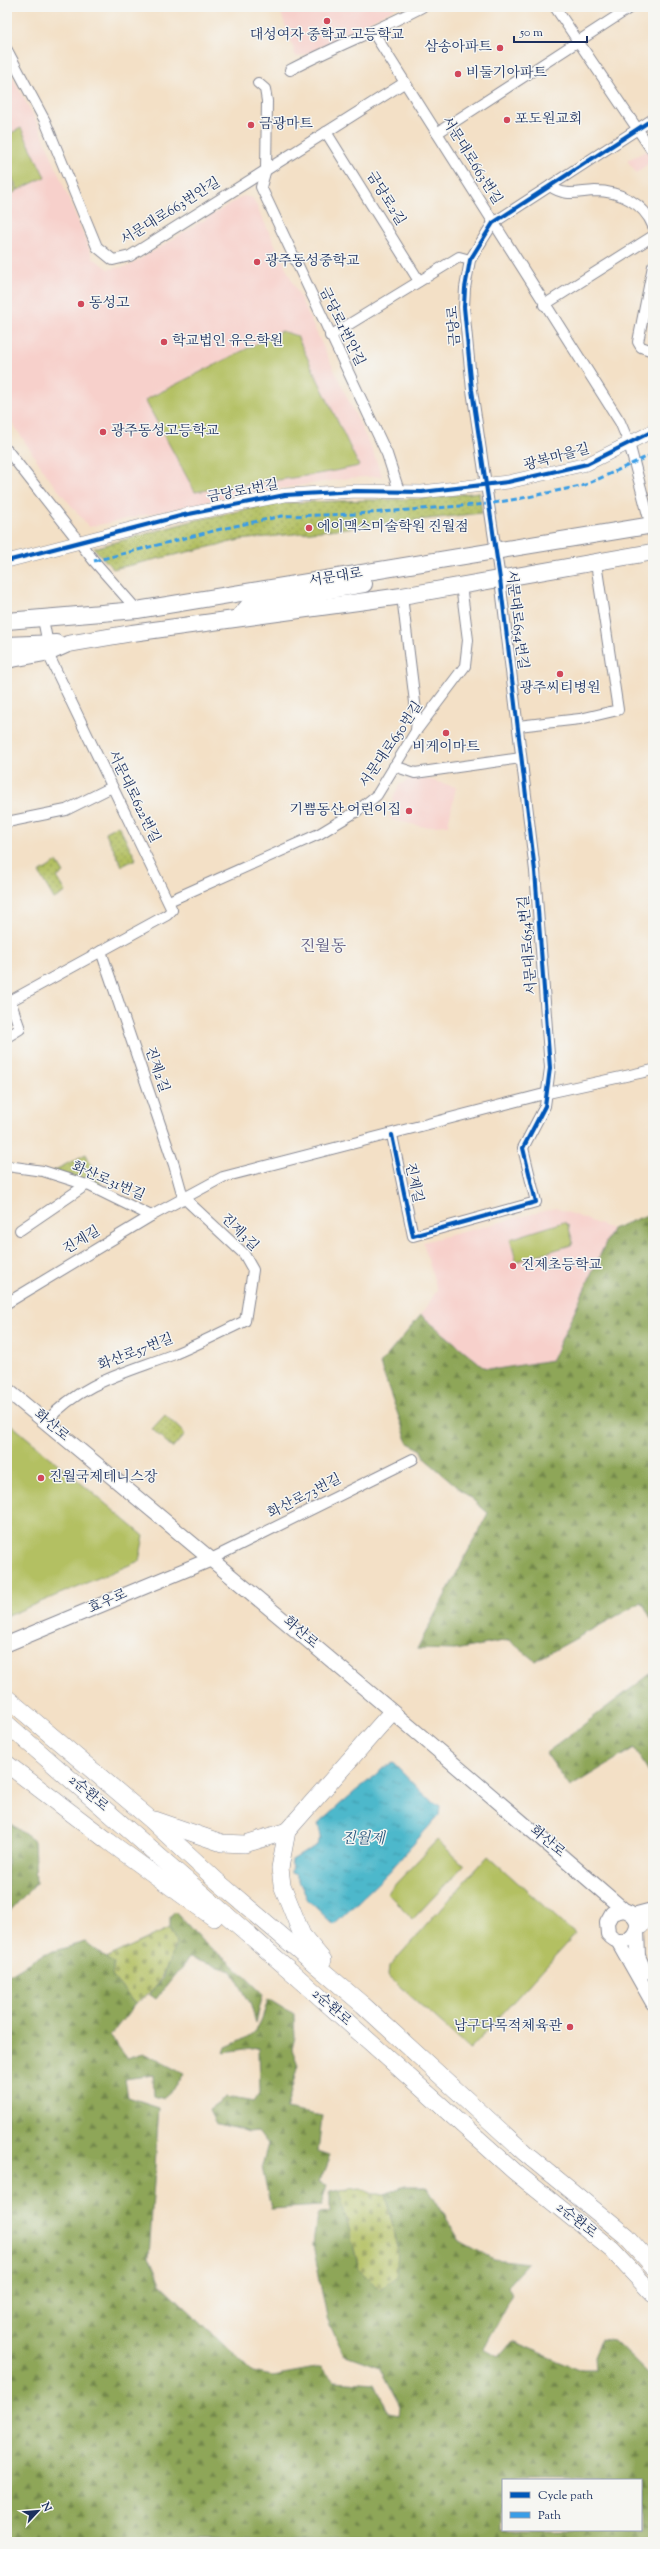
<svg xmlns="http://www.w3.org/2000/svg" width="660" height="2549" viewBox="0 0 660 2549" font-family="'Sorts Mill Goudy','Noto Serif KR',serif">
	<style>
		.built { fill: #f7d0cb }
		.grass { fill: #b3c062; stroke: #677860 }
		.forest { fill: url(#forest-firs); stroke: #546a5b; fill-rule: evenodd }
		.cemetery { fill: url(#cemetery-stones); stroke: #677860 }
		.park { fill: url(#park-dots); stroke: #677860 }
		.water { fill: url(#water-ripples); stroke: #347494 }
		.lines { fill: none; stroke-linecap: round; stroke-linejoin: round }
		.minor-casing { stroke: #878892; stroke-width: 12 }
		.tertiary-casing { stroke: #878892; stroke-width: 14 }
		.secondary-casing { stroke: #878892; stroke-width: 16 }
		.primary-casing { stroke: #878892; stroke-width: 18 }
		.trunk-casing { stroke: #878892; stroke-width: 18 }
		.minor { stroke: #fff; stroke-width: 10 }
		.tertiary { stroke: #fff; stroke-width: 13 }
		.secondary { stroke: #fff; stroke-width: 14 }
		.primary { stroke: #fff; stroke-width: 16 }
		.trunk { stroke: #fff; stroke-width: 17 }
		.quiet { stroke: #3b9de6; stroke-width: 3; stroke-dasharray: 6 3; stroke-linecap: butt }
		.cycleway-casing { stroke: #f6f6f2; stroke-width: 6 }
		.cycleway { stroke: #0057b8; stroke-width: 4 }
		.poi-dot { fill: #d1495b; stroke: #f6f6f2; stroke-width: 1.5 }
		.labels { text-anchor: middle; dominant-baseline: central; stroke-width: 3; stroke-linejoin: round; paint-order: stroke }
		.poi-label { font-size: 14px; fill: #1b2f5e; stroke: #f6f6f2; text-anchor: start }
		.street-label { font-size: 14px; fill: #1b2f5e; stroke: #f6f6f2 }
		.water-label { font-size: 15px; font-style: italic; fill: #2a587f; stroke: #f6f6f2 }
		.quarter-label { font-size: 16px; fill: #5f5b81; stroke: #f6f6f2 }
	</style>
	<defs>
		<pattern id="forest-firs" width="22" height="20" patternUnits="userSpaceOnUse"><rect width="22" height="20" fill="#8ea658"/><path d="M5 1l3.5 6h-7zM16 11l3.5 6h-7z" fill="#73884c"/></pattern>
		<pattern id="cemetery-stones" width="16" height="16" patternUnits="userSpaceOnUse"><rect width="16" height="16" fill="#b3c062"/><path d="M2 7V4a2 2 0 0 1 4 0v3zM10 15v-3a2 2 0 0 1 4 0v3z" fill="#919c54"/></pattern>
		<pattern id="park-dots" width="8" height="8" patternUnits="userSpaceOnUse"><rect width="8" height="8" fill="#b3c062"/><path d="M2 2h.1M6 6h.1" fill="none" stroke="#919c54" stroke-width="1.8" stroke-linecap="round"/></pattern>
		<pattern id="water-ripples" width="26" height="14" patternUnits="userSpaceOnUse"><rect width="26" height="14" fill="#4db8cb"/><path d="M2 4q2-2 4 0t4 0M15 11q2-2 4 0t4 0" fill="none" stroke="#3f96a8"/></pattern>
	</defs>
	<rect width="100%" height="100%" fill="#f6f6f2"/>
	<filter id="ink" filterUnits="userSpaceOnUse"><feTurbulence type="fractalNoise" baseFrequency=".025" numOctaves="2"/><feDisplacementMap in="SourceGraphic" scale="8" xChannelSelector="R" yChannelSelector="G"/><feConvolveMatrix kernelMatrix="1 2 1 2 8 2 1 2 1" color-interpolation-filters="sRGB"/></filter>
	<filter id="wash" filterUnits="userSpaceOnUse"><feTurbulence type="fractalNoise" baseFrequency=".012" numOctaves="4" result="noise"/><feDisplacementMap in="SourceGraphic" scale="16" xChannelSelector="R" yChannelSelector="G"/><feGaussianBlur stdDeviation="0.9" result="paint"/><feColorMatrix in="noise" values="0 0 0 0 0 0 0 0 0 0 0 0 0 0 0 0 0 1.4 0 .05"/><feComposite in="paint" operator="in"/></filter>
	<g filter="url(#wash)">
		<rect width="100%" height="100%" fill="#f3e0c6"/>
		<g class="built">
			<polygon points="279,7 397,7 305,55 296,57"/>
			<polygon points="7,67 40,128 93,258 109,269 129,266 243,196 253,198 373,452 382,476 349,478 234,496 89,527 50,480 7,415"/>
			<polygon points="649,150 653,160 636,173 627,160"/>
			<polygon points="415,776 456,787 448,825 425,827 389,819 394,795 399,785"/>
			<polygon points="556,1208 612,1229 552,1360 497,1369 484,1367 421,1315 437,1290 423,1242"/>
		</g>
		<g class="grass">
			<polygon points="21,128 45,177 18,190 7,167 7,135"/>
			<polygon points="7,172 17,191 7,196"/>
			<path d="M 282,331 L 297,336 L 359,466 C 305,478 250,483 195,492 L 145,400 Z"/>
			<polygon points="564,1222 568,1225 573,1242 571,1245 518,1261 516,1260 510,1239"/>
			<polygon points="7,1421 144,1536 139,1561 7,1616"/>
			<polygon points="437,1840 464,1865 413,1919 387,1893"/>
			<polygon points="488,1856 575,1934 470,2049 388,1976 389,1967"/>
		</g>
		<g class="forest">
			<polygon points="653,1204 653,1622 642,1602 535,1661 509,1640 455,1650 417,1649 488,1513 425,1459 420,1449 408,1443 380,1364 421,1315 484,1367 497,1369 552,1360 612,1229 647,1215"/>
			<polygon points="653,1672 653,1770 649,1772 634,1748 570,1787 546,1753"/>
			<polygon points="7,1821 34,1841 36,1883 7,1914"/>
			<polygon points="175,1911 203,1942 234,1966 263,1994 256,2023 250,2003 232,1971 189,1958 156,1999 149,1994 163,1978 176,1943 170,1928 170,1916"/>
			<path d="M 86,1942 L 114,1964 L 112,1976 L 135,2004 L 110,2036 L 127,2058 L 144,2053 L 184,2074 L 175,2088 L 164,2098 L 154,2095 L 153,2075 L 125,2079 L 128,2097 L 159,2107 L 149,2257 L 160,2283 L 253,2372 L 272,2376 L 321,2367 L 334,2381 L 375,2384 L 389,2413 L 399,2415 L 400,2407 L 379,2367 L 343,2354 L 327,2318 L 313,2245 L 317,2214 L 330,2213 L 330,2192 L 339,2190 L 359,2268 L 381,2289 L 398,2248 L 385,2194 L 405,2186 L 427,2186 L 460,2241 L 493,2259 L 528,2263 L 507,2286 L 513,2294 L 484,2349 L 498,2357 L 512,2341 L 582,2370 L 595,2370 L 594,2358 L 601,2339 L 614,2341 L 650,2376 L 653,2372 L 653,2542 L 7,2542 L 7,1976 L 43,1954 ZM 503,2480 L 641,2480 L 641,2530 L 503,2530 Z"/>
			<path d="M 268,1999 L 294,2015 L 295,2037 L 292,2049 L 298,2065 L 286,2109 L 322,2116 L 318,2152 L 330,2156 L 319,2183 L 327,2186 L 321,2206 L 271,2209 L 262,2166 L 268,2144 L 258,2131 L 249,2132 L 215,2123 L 209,2109 L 226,2097 L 254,2102 L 260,2093 L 259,2048 L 224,2053 L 226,2047 C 257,2034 259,2031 268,1999 Z"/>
		</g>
		<g class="cemetery">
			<path d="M 170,1928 L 176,1943 C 165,1972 162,1985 135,2004 L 112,1976 L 114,1964 L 106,1958 Z"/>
			<polygon points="360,2188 373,2194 385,2194 398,2248 396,2278 380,2289 359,2268 339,2190"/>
		</g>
		<g class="park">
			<polygon points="479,492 482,513 240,540 113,569 94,548 196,520 278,503 431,498"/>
			<polygon points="118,825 136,859 122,866 105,832"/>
			<polygon points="57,862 64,873 57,877 66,892 54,899 39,873"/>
			<polygon points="86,1154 102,1187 53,1171"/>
			<polygon points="165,1415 185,1434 173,1448 152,1429"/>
		</g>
		<path class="water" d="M 393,1763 L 425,1796 L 440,1806 L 439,1815 L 388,1873 L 334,1925 L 308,1900 L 296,1875 L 291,1873 L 292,1860 L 317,1845 L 321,1836 L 318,1824 C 336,1808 352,1793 371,1779 C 380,1773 381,1767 393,1763 Z"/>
	</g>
	<g filter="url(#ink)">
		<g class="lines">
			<defs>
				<g id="minor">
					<polyline points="555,7 653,152"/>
					<polyline points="373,32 620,422 629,443 653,534"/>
					<polyline points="7,50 45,121 97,247 113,260 130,256 404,83"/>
					<path d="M 290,70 C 333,47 379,30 422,7"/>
					<polyline points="258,83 265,89 267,101 266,169 261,187 387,454 399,491"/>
					<polyline points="326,132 419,281"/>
					<polyline points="437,133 631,7"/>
					<path d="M 550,186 C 565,197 577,192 595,191 C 619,191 644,203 653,226"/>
					<polyline points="653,266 638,342 641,347 653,351"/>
					<polyline points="544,305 653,236"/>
					<polyline points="330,336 459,257 470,260"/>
					<polyline points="7,450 94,561 137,610"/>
					<polyline points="402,596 417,719 416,731"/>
					<polyline points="518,726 580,719 618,710 596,563"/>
					<polyline points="394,766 415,773 521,758"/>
					<polyline points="7,822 66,810 112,787"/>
					<polyline points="169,901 319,834 357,811 377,795 416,731 465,666 468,640 461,585"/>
					<polyline points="7,1037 20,1029 12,1006 12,1000 167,915 172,910 51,660 43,619"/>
					<polyline points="392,1135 413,1236 536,1202 523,1148 545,1106 550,1068 535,871 500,579 472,390 464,307 465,288 470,260 493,223 653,119"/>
					<polyline points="7,1166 43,1171 90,1186 151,1216"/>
					<polyline points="20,1230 86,1185"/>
					<polyline points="7,1303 151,1216 223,1177 548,1093 653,1070"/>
					<path d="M 46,1422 C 80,1383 125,1373 172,1355 C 197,1345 220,1333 245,1321 L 253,1270 L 244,1254 L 183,1197 L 174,1165 L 101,951"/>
					<polyline points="209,1560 413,1459"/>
				</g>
				<g id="tertiary">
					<polyline points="7,561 184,515 285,495 357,491 422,492 508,482 587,464 653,431"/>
					<polyline points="637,1930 642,1927 653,1910"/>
				</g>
				<g id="secondary">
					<path d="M 7,1390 C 214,1561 421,1734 624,1910 C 653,1919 627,1957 608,1934 L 607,1922 L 612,1913 L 624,1910"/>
					<polyline points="7,1644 209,1560"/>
					<polyline points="633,1915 652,1910"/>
					<polyline points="637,1930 638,1956 645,1972"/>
					<polyline points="618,1941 653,2003"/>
				</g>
				<g id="primary">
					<polyline points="239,617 250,604 364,584"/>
					<polyline points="7,621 137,610 653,525"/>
					<polyline points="7,645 56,643"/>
					<polyline points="7,660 50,652 68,644 132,633 402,596 653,552"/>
				</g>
				<g id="trunk">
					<polyline points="7,1698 150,1819 217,1881 363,2005 525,2153 626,2236 653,2266"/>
					<polyline points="7,1724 293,1973 514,2171 612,2250 653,2294"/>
					<polyline points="7,1764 108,1841 214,1918"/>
					<polyline points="155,1820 222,1843 245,1844 287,1831"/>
					<polyline points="323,1960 302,1935 282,1885 280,1868 287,1831 391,1713"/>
				</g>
			</defs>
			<use href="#minor" class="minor-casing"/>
			<use href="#tertiary" class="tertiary-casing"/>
			<use href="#secondary" class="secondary-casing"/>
			<use href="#primary" class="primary-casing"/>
			<use href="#trunk" class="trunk-casing"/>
			<use href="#minor" class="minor"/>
			<use href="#tertiary" class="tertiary"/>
			<use href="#secondary" class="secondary"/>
			<use href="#primary" class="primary"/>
			<use href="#trunk" class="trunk"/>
			<polyline class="quiet" points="94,561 221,529 282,516 356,514 487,504 528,497 585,485 653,454"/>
			<defs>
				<g id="cycleway">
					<polyline points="7,561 184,515 285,495 357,491 422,492 508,482 587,464 653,431"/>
					<polyline points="392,1135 413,1236 536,1202 523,1148 545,1106 550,1068 535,871 500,579 472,390 464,307 465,288 470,260 493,223 653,119"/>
				</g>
			</defs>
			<use href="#cycleway" class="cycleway-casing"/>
			<use href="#cycleway" class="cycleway"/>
		</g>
	</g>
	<g class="poi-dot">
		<circle cx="327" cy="21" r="4"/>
		<circle cx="500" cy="48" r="4"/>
		<circle cx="458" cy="74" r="4"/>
		<circle cx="507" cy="120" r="4"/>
		<circle cx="251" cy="125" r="4"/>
		<circle cx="257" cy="262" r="4"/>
		<circle cx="81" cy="304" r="4"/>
		<circle cx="164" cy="342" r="4"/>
		<circle cx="103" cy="432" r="4"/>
		<circle cx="309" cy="528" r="4"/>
		<circle cx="560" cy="674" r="4"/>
		<circle cx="446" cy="733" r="4"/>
		<circle cx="409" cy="811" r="4"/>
		<circle cx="513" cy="1266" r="4"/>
		<circle cx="41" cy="1478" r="4"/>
		<circle cx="570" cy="2027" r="4"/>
	</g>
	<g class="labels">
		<g class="poi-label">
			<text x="327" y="36" text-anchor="middle">대성여자 중학교 고등학교</text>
			<text x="492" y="48" text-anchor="end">삼송아파트</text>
			<text x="466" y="74">비둘기아파트</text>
			<text x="515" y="120">포도원교회</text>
			<text x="259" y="125">금광마트</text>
			<text x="265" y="262">광주동성중학교</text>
			<text x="89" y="304">동성고</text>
			<text x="172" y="342">학교법인 유은학원</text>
			<text x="111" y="432">광주동성고등학교</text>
			<text x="317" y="528">에이맥스미술학원 진월점</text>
			<text x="560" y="689" text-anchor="middle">광주씨티병원</text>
			<text x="446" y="748" text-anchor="middle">비케이마트</text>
			<text x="401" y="811" text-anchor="end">기쁨동산 어린이집</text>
			<text x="521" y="1266">진제초등학교</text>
			<text x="49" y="1478">진월국제테니스장</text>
			<text x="562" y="2027" text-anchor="end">남구다목적체육관</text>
		</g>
		<g class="street-label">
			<text transform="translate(471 161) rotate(58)">서문대로663번길</text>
			<text transform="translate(385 199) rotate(58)">금당로2길</text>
			<text transform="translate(171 212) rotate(-32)">서문대로663번안길</text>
			<text transform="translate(455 326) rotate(-94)">금당로</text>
			<text transform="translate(341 327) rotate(64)">금당로1번안길</text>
			<text transform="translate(557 458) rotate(-15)">광복마을길</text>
			<text transform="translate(243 492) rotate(-11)">금당로1번길</text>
			<text transform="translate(336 578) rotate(-9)">서문대로</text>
			<text transform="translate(516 620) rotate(83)">서문대로654번길</text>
			<text transform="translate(392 745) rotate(-56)">서문대로650번길</text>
			<text transform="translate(133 797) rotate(64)">서문대로622번길</text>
			<text transform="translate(529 945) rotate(-95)">서문대로654번길</text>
			<text transform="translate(156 1070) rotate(71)">진제2길</text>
			<text transform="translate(108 1182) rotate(23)">화산로31번길</text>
			<text transform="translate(413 1183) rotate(78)">진제길</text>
			<text transform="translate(239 1233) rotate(45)">진제3길</text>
			<text transform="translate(82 1241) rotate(-31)">진제길</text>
			<text transform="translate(136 1353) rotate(-21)">화산로57번길</text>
			<text transform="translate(51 1426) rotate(40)">화산로</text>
			<text transform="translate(305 1497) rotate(-27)">화산로73번길</text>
			<text transform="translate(108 1602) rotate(-23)">효우로</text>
			<text transform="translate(300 1633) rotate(41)">화산로</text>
			<text transform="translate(88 1794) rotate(41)">2순환로</text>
			<text transform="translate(547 1842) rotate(40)">화산로</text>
			<text transform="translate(331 2008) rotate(42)">2순환로</text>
			<text transform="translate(576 2221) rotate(39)">2순환로</text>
		</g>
		<g class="water-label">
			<text x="363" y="1839">진월제</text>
		</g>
		<g class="quarter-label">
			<text x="323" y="947">진월동</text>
		</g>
	</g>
	<rect width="660" height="2549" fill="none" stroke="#f6f6f2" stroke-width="24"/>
	<rect x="502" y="2479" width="140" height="52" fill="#f6f6f2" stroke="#9ea6b7"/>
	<rect x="510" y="2492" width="20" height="6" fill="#0057b8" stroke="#9ea6b7"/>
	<text x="538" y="2499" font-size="12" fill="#1b2f5e">Cycle path</text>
	<rect x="510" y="2512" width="20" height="6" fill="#3b9de6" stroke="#9ea6b7"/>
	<text x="538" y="2519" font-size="12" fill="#1b2f5e">Path</text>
	<g transform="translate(38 2511) rotate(64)" stroke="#f6f6f2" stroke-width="3" paint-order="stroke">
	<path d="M0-3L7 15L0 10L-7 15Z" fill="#1b2f5e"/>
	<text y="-6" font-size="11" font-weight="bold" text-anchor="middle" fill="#1b2f5e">N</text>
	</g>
	<path d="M514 36v6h73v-6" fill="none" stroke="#1b2f5e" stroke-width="2"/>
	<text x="520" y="36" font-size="12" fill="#1b2f5e" stroke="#f6f6f2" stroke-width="3" paint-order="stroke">50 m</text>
</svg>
